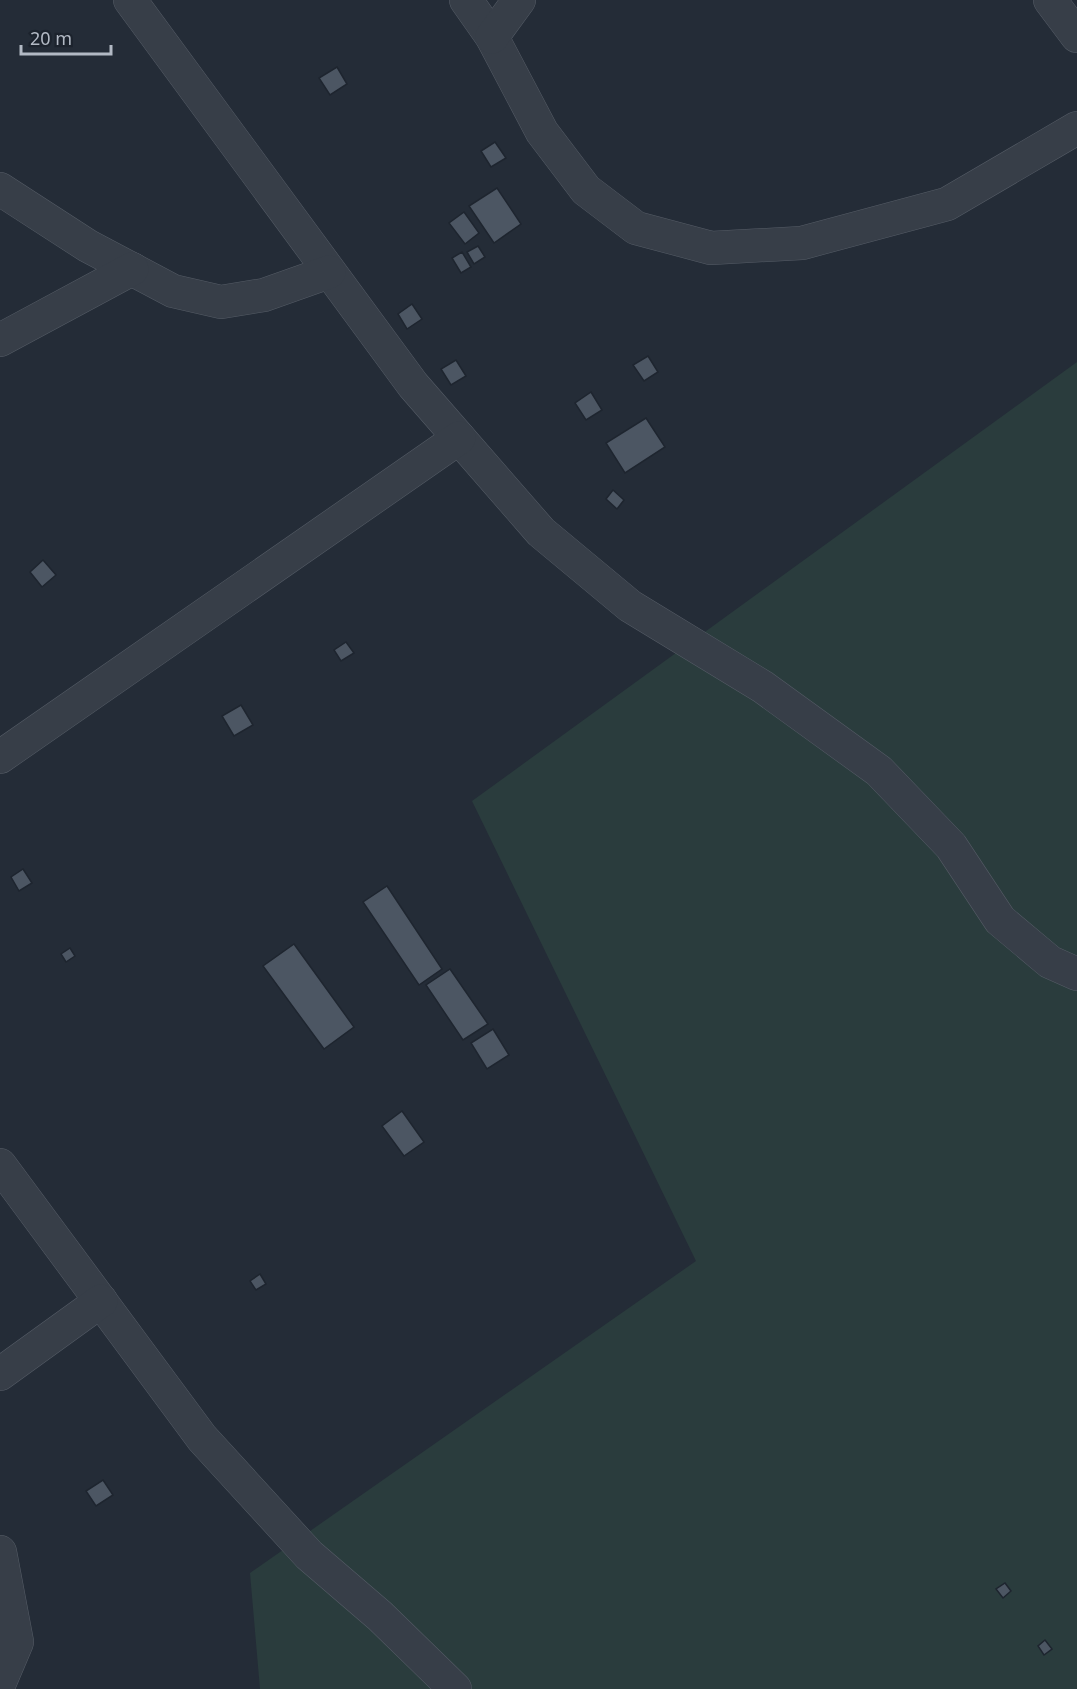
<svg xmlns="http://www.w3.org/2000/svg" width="1077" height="1689" viewBox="0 0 1077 1689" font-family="'Noto Sans',sans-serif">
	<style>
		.green { fill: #2a3c3d }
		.building { fill: #4c5663; stroke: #1e252f; stroke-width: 1.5 }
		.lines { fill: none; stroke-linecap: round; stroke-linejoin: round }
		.minor-casing { stroke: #555c66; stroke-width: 34 }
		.minor { stroke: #373e48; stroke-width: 33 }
	</style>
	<rect width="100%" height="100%" fill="#242c37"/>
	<polygon class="green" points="1077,362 1077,1689 260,1689 250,1573 696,1261 472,801"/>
	<g class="building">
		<polygon points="337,67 347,84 330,95 319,78"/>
		<polygon points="495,142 506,158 491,167 481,151"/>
		<polygon points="497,188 521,224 494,243 469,206"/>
		<polygon points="464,212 479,233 465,244 449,223"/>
		<polygon points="478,246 485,257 474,264 467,252"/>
		<polygon points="462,252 471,267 461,273 452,258"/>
		<polygon points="412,304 422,319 407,329 398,314"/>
		<polygon points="648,356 658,372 644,381 633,365"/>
		<polygon points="456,360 466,376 451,385 441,369"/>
		<polygon points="591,392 602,410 586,420 575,403"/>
		<polygon points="646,418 665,447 625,473 606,443"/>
		<polygon points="613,490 624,500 617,509 606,499"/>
		<polygon points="43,560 56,575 42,587 30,572"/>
		<polygon points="346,642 354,653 341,661 334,650"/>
		<polygon points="241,705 253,725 234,736 222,716"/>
		<polygon points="23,869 32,883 19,891 11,877"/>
		<polygon points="387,886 442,969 419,985 363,902"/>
		<polygon points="294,944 354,1027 324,1049 263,966"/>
		<polygon points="70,948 75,956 66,962 61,954"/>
		<polygon points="450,969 488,1024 463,1040 426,985"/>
		<polygon points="493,1029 509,1055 487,1069 471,1043"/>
		<polygon points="402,1111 424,1142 404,1156 382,1126"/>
		<polygon points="260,1274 266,1284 256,1290 250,1281"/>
		<polygon points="103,1480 113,1495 96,1506 86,1491"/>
		<polygon points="1005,1583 1011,1591 1003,1598 996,1589"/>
		<polygon points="1045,1640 1052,1649 1044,1655 1038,1646"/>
	</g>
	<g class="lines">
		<defs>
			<g id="minor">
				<polyline points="130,0 413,385 541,532 630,606 763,687 879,771 951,846 1000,920 1050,962 1077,974"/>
				<polyline points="466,0 492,37 542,132 586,190 636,228 711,248 802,243 947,204 1077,128"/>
				<polyline points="1050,0 1077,36"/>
				<polyline points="492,37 519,0"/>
				<polyline points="0,189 88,246 173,291 221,302 264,295 329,272"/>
				<polyline points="0,340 132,269"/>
				<polyline points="0,757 459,438"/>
				<polyline points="0,1165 202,1438 309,1555 380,1616 455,1689"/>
				<polyline points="0,1374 101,1301"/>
				<polyline points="0,1552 17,1642 0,1682"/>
			</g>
		</defs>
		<use href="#minor" class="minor-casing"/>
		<use href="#minor" class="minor"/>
	</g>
	<path d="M21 45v9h90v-9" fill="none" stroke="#b2b9c4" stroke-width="3"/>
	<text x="30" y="45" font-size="18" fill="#b2b9c4" stroke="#1c232d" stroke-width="4.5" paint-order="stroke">20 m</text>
</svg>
